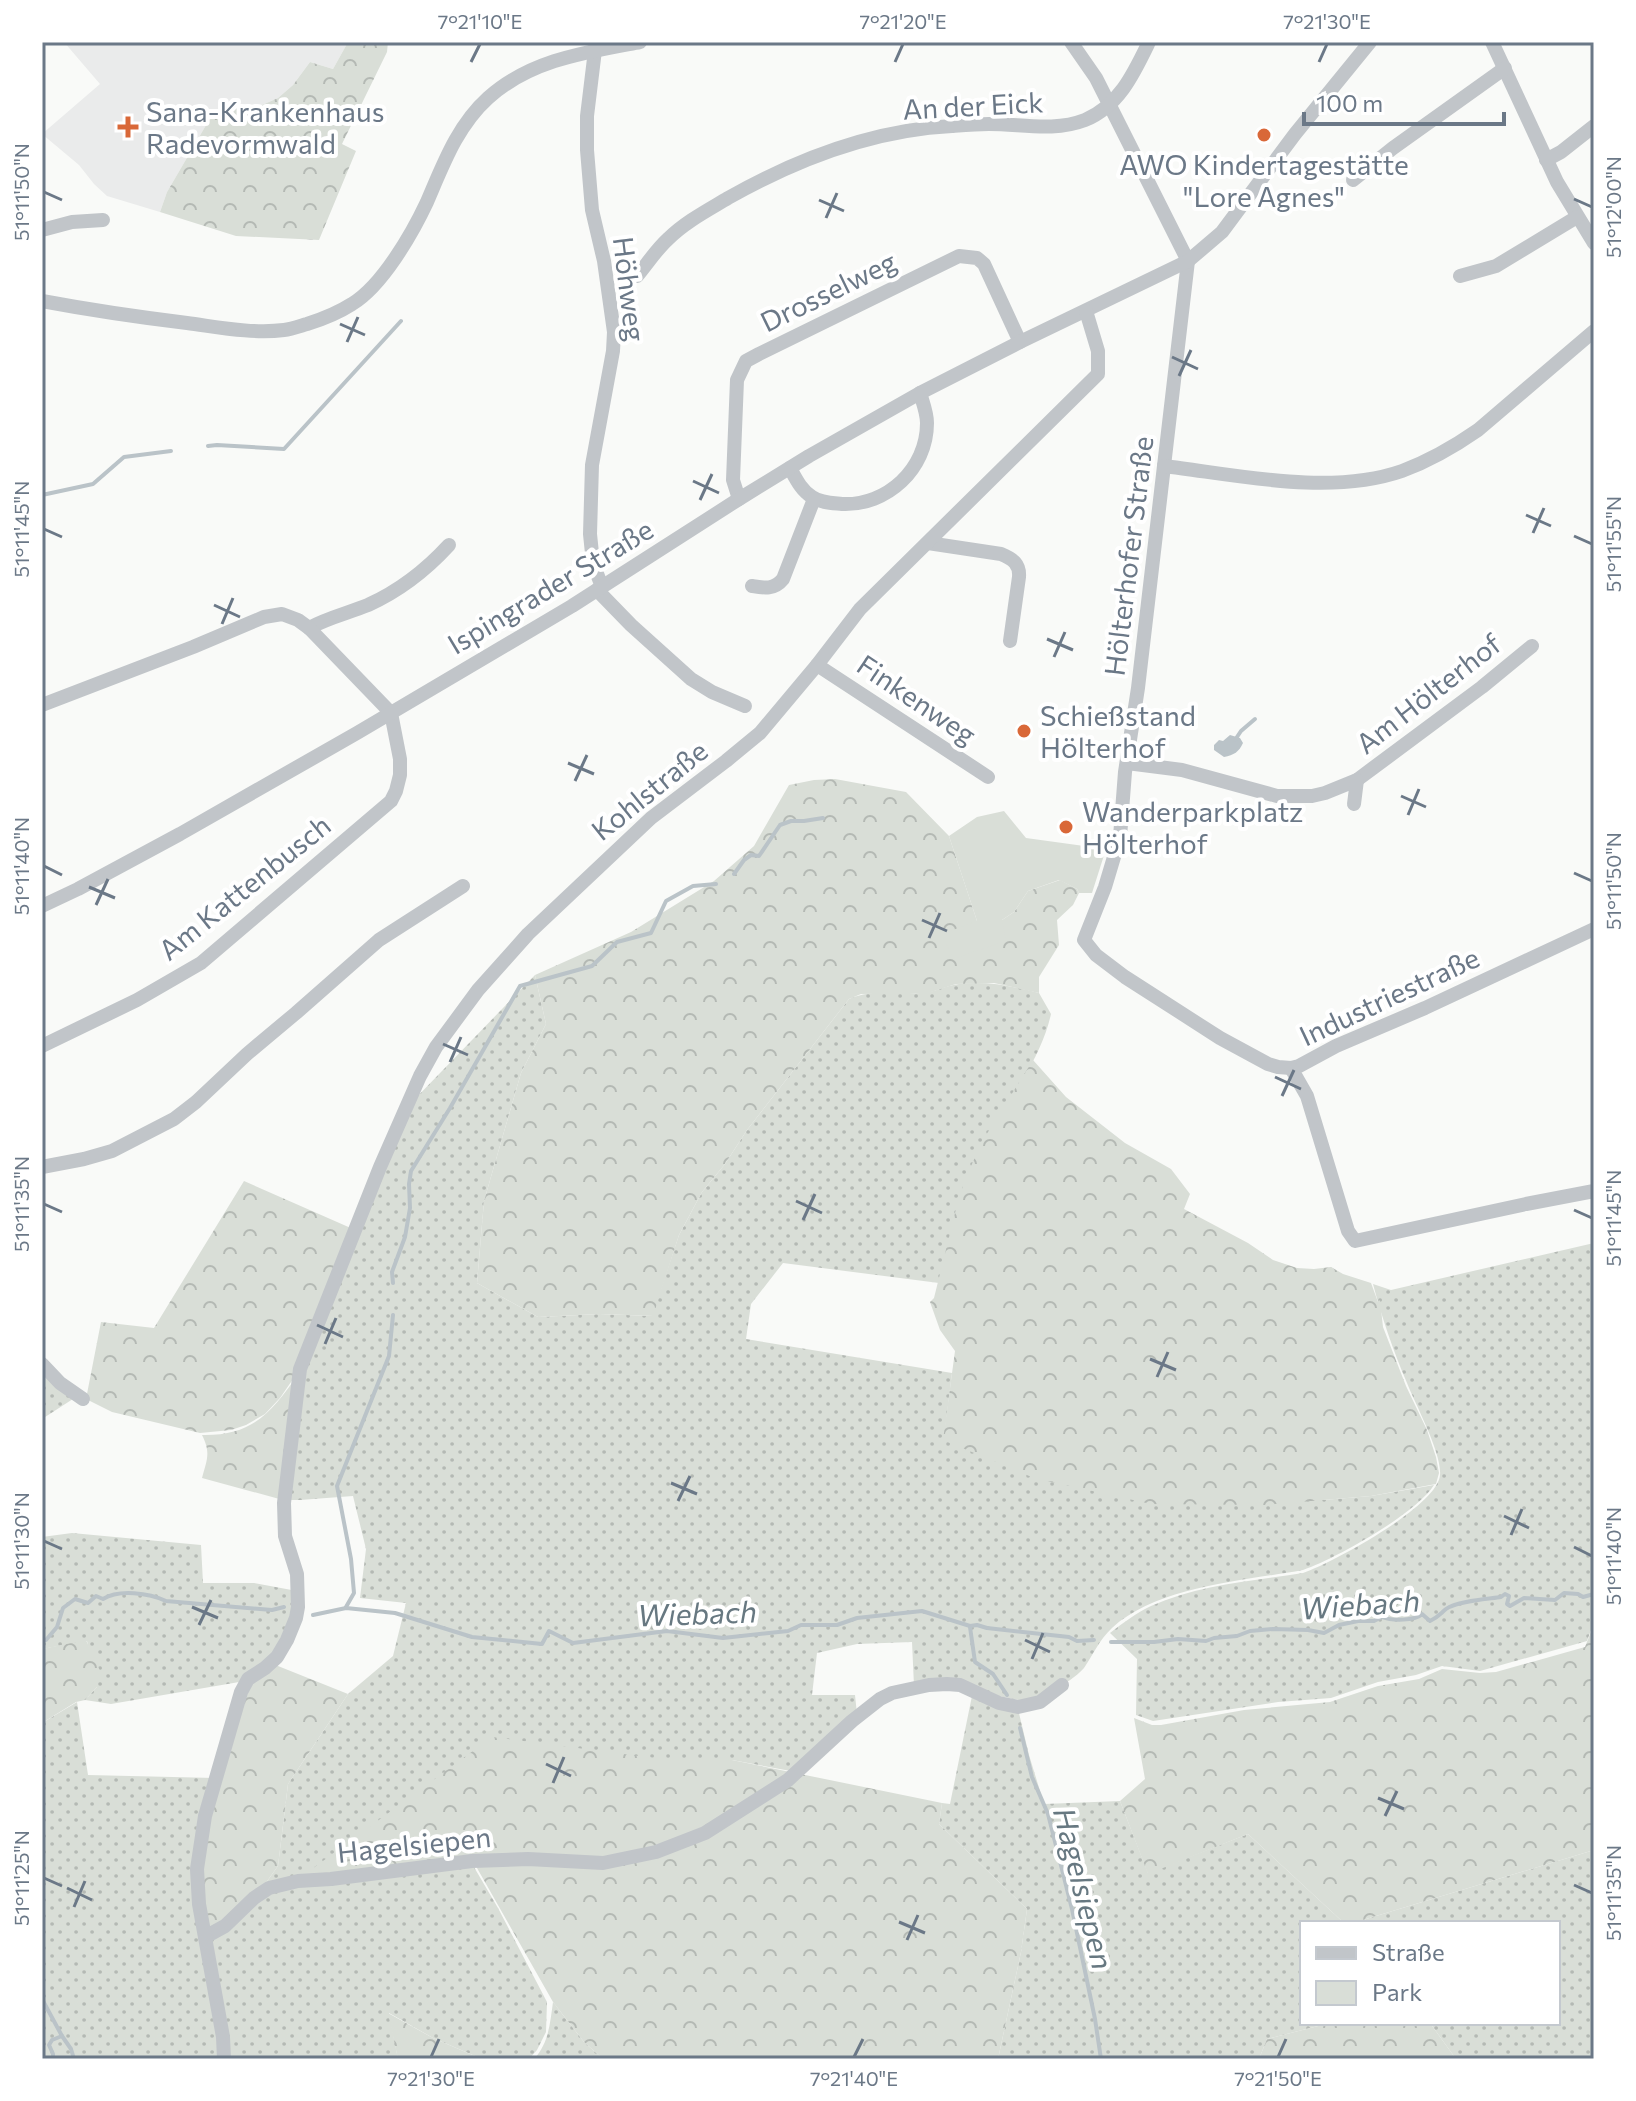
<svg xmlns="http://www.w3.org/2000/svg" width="1636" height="2101" viewBox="0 0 1636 2101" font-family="Commissioner,sans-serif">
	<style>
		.built { fill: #eaebeb }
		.grass { fill: url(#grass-dots) }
		.forest { fill: url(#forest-crowns) }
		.green { fill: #d9ded7 }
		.water { fill: #bac3c8 }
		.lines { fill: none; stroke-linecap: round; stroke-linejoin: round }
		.stream { stroke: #bac3c8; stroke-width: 4 }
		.minor { stroke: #c1c5c9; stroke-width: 14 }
		.ticks { fill: none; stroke: #6b7887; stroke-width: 3 }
		.poi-dot { fill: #d96838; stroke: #fff; stroke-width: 3 }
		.labels { text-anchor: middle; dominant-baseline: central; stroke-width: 8; stroke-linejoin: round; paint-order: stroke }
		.street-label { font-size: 28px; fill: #6b7887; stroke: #fff }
		.poi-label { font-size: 28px; fill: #6b7887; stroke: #fff; text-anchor: start }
		.water-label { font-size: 30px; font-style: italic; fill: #677881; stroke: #fff }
		.neatline { fill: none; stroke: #6b7887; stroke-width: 3 }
		.ticks-label { font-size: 20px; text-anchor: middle; fill: #6b7887 }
	</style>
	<defs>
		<pattern id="grass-dots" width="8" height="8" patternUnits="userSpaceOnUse" patternTransform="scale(2)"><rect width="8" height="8" fill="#d9ded7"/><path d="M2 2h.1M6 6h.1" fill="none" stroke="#b4b9b4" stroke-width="1.8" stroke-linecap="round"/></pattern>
		<pattern id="forest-crowns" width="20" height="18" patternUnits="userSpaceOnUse" patternTransform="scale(2)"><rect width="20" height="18" fill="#d9ded7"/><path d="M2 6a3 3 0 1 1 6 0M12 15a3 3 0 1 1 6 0" fill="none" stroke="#b4b9b4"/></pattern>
	</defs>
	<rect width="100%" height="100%" fill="#f9faf8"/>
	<polygon class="built" points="64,42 348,42 333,69 310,62 293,85 278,98 262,105 231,106 209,120 167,192 160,212 107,196 94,184 79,165 42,134 100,84"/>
	<g class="grass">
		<path d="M 535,975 L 546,1024 L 521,1073 L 484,1201 L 477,1283 L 538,1317 L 600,1314 L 652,1316 L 679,1235 L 702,1192 L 725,1164 L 747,1130 L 849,999 C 872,989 899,994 923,993 C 935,992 947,985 959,984 C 987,981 1012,986 1039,993 L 1051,1014 C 1046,1037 1035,1059 1023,1079 L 939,1283 L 783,1263 L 751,1304 L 746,1339 L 952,1373 L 944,1438 L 1323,1500 L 1371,1496 L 1434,1485 C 1416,1514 1335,1559 1303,1570 C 1243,1581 1158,1586 1112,1628 C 1099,1640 1093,1655 1084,1668 C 1075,1679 1046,1695 1034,1703 L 983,1693 L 914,1686 L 912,1642 L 857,1644 L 817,1653 L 812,1695 L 855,1695 L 857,1714 L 796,1772 L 732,1760 L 670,1760 L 260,1891 L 278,1866 L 288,1784 L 348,1694 L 393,1656 L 406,1603 L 360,1598 L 366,1549 L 353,1496 L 300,1500 L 286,1500 L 302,1370 L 411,1103 Z"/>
		<path d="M 1594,1243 L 1594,1622 L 1587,1641 L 1480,1671 L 1442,1666 L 1416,1675 L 1378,1682 L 1331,1698 L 1278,1702 L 1153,1721 L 1136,1715 L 1137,1659 L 1110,1633 C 1123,1623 1136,1613 1151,1606 C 1198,1585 1253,1581 1303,1573 C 1332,1563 1438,1506 1440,1475 C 1442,1453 1415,1404 1407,1383 C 1393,1350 1382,1318 1373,1284 L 1391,1290 Z"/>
		<polygon points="42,1366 76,1397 42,1419"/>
		<polygon points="72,1533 201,1545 203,1583 254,1583 297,1591 286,1639 245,1681 111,1704 85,1700 97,1687 87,1641 42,1649 42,1537"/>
		<polygon points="973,1691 1018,1709 1029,1755 1044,1804 1120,1801 1148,1873 1248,1834 1344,1923 1302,1923 1302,2023 1330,2023 1267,2039 1259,2059 998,2059 1021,1952 1027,1909 939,1824 942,1803 950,1804"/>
		<polygon points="77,1702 88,1775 215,1778 197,1844 223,2059 42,2059 42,1723"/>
		<polygon points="1594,1850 1594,2059 1456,2059 1430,2023 1558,2023 1558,1923 1353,1923"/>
		<polygon points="471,1862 498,1908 547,2002 546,2032 537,2050 529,2059 482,2059 433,2038 389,2013 398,2059 226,2059 207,1939 270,1890"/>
		<path d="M 553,2002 L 584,2042 L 603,2059 L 534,2059 C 549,2043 550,2023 553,2002 Z"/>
	</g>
	<g class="forest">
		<polygon points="348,42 388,42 387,52 342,144 356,151 319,240 236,236 160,212 167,192 209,120 231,106 262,105 278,98 293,85 310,62 333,69"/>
		<polygon points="835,779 906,792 949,836 977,921 1002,920 1014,912 1028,891 1060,880 1077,889 1079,893 1073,905 1057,920 1059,945 1039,977 1039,993 994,983 956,984 928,993 861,994 849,999 747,1130 725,1164 702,1192 679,1235 653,1316 600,1314 538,1317 477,1283 484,1201 521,1073 546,1024 535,975 631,932 714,881 754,846 789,785 814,780"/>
		<polygon points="1033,1060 1066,1097 1125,1143 1171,1169 1190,1194 1184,1209 1248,1243 1273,1260 1297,1268 1314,1269 1331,1267 1343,1274 1371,1283 1378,1302 1380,1300 1383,1327 1406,1386 1427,1430 1436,1457 1439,1473 1436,1484 1371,1496 1264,1505 1151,1504 1034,1478 943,1440 955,1351 940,1330 930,1302 934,1298 958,1201 966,1177 983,1140"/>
		<polygon points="244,1181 353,1229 300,1369 280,1398 265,1414 246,1425 231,1430 200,1433 112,1412 86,1399 101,1322 154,1328"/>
		<path d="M 299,1373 L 283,1500 L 202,1478 C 207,1459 211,1453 202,1435 C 253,1436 272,1412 299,1373 Z"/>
		<polygon points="1594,1624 1594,1850 1353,1923 1344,1923 1248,1834 1148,1874 1120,1801 1145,1779 1134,1718 1152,1725 1161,1725 1244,1710 1330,1702 1378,1686 1419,1679 1442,1669 1480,1673 1496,1672 1585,1647"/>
		<polygon points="86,1640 100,1671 97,1687 85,1700 76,1702 42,1723 42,1649"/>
		<polygon points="273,1664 348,1694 288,1784 278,1866 260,1891 207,1934 201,1843 249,1682"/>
		<polygon points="492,1737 670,1760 732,1760 942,1803 939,1824 1027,1909 1021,1952 998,2059 603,2059 584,2042 553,2002 473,1861 297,1880"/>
		<polygon points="388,2013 433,2038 482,2059 398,2059"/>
		<polygon points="1330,2023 1430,2023 1456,2059 1259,2059 1267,2039"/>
	</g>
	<polygon class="green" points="1004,811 1026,838 1106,849 1092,893 1079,893 1077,889 1059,880 1028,891 1014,912 1002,920 1006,941 953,959 942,934 977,921 949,836 977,817"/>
	<path class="water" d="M 1230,735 L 1240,738 L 1243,743 C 1239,752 1234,755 1224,757 L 1214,750 L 1214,745 L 1219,740 L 1223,741 Z"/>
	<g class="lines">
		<g class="stream">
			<polyline points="208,446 217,445 284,449 401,321"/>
			<polyline points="42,495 93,484 124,457 171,451"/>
			<polyline points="1235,740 1241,731 1255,719"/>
			<polyline points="734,874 744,860 751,855 759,856 780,825 791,821 804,821 823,818"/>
			<polyline points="393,1283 392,1272 405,1237 410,1208 409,1184 411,1171 450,1108 520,986 592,966 617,942 651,933 666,901 693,886 716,884"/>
			<polyline points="346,1607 354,1593 351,1559 337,1486 389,1356 393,1315"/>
			<polyline points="313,1615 346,1608 395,1613 472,1637 542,1644 549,1631 573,1643 667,1631 723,1638 788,1631 801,1625 837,1625 857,1618 922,1611 970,1626 977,1625 987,1628 1069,1637 1077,1641 1094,1640"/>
			<polyline points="970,1627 975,1662 993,1674 1007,1695"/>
			<path d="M 42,1640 L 46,1640 L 57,1627 L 63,1608 L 75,1599 L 88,1603 L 96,1596 L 103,1599 C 119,1589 149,1593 166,1601 L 272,1610 L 284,1607"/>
			<path d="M 1111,1642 L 1154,1642 L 1178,1639 L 1206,1641 L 1214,1638 L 1237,1636 L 1250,1631 L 1273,1629 L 1308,1630 L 1324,1633 L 1339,1625 L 1358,1621 L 1374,1621 L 1382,1617 C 1392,1621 1415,1621 1422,1614 L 1430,1621 C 1438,1617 1440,1614 1446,1609 C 1457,1601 1488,1599 1501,1597 L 1505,1594 L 1509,1596 L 1507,1604 L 1510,1606 L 1524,1598 L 1555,1600 L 1564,1593 L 1578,1594 L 1583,1597 L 1594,1594"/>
			<polyline points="1020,1728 1032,1777 1048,1814 1072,1909 1095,2019 1101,2059"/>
			<polyline points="42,1999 62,2036 71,2049 74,2059"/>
			<polyline points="53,2059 53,2054 49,2045 52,2040 62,2036"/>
		</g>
		<g class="minor">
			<polyline points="596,42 587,116 587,150 592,210 604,261 614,332 613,351 592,465 590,534 593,563 602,587"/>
			<polyline points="1071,42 1096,78 1188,261"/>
			<polyline points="1492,42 1557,182 1594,243"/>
			<polyline points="1546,160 1561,152 1594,126"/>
			<polyline points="1353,180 1393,148 1505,68"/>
			<polyline points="42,230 72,222 103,220"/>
			<polyline points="1188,261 1138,688 1125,772 1120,837 1105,887 1084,940 1096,955 1125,977 1220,1038 1268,1064 1278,1067 1291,1068 1299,1066 1336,1046 1425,1008 1594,929"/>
			<path d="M 637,276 C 647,264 656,250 668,239 C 685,222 708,210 728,198 C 797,159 872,130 952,126 C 965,125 977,124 989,124 C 1022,124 1054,132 1085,120 C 1119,106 1134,73 1149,42"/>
			<polyline points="1460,276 1496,266 1577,217"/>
			<path d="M 42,301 C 90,310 138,317 187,323 C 218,327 252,334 284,330 C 291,329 300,326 307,324 C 323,319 338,313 352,304 C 382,286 412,234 427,202 C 443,165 457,126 488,98 C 530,60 586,52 640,42"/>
			<path d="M 1164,466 C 1238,475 1330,496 1402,471 C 1429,461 1455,446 1478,430 L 1594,331"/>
			<path d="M 790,468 C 796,479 801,490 812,497 C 821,503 832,503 842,504 C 887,506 927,469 927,423 C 927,413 923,403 920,393"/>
			<polyline points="739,499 733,480 737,380 746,361 759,354 959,256 977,258 984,264 1020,342"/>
			<path d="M 928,543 L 1001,554 C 1013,559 1020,564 1019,577 L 1010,641"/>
			<path d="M 752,586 C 764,588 774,590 783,579 L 814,499"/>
			<polyline points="597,590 631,625 691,679 712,692 745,706"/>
			<path d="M 309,628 C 327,618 348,613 368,605 C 399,591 427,569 449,545"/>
			<polyline points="817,665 988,777"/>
			<polyline points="42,705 193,647 264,617 282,614 298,620 309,628 391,713 400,759 400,775 396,791 391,801 201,963 137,1000 42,1046"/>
			<polyline points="1127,763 1182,770 1277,796 1312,796 1325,793 1357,780 1482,687 1532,646"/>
			<polyline points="1354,804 1357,780"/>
			<polyline points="42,906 78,889 180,834 357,733 572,606 739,499 809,456 920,393 1020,342 1188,261 1222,232 1295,134 1370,42"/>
			<polyline points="1291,1068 1307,1096 1348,1231 1355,1241 1526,1204 1594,1191"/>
			<polyline points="42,1167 84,1159 112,1151 174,1119 196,1102 247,1054 296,1013 379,940 463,886"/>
			<polyline points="42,1364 60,1383 83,1399"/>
			<polyline points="205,1937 225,1926 254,1898 269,1888 298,1881 331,1879 472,1861 528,1859 603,1863 656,1852 705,1833 788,1780 852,1721 880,1699 892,1693 929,1685 947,1684 960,1685 999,1703 1018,1707 1040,1702 1062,1685"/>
			<polyline points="224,2059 223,2037 199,1904 197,1869 205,1816 241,1692 248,1679 265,1668 277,1657 287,1640 296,1618 298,1607 297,1574 285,1536 284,1503 300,1369 380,1167 420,1076 436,1047 478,990 528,934 651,818 726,761 760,733 817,665 860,609 1098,374 1098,351 1086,311"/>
		</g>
	</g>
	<path class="ticks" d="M 471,62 L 480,44M 895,62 L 903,44M 1319,62 L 1327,44M 44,192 L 62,200M 1574,199 L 1592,207M 819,200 L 844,211M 826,218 L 837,193M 340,324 L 365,335M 347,342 L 358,317M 1172,357 L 1198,369M 1179,376 L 1191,350M 693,481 L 719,493M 700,500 L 712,474M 1526,515 L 1551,526M 44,529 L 62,537M 1533,533 L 1544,508M 1574,536 L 1592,544M 214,605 L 240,617M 222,624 L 233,598M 1047,639 L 1073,650M 1054,657 L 1065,632M 568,763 L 594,774M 575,781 L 587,755M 1401,796 L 1426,807M 1408,815 L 1419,789M 44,866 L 62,875M 1574,873 L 1592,881M 89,887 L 115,898M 96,905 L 108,879M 922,920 L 947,931M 929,938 L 940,913M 443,1044 L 468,1055M 450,1062 L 461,1037M 1275,1077 L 1301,1089M 1282,1096 L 1294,1070M 796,1201 L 822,1213M 44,1204 L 62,1212M 1574,1210 L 1592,1218M 803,1220 L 815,1194M 317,1325 L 343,1337M 325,1344 L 336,1318M 1150,1359 L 1176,1370M 1157,1377 L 1168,1352M 671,1483 L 697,1494M 678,1501 L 690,1476M 1504,1516 L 1529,1528M 1511,1535 L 1522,1509M 44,1541 L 62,1549M 1574,1547 L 1592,1556M 192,1607 L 218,1618M 199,1625 L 211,1600M 1025,1640 L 1050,1652M 1032,1659 L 1043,1633M 546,1764 L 571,1776M 553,1783 L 564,1757M 1378,1798 L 1404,1809M 1385,1816 L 1397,1791M 44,1878 L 62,1886M 1574,1885 L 1592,1893M 67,1888 L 92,1900M 74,1907 L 85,1881M 899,1922 L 925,1933M 907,1940 L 918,1915M 431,2057 L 439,2039M 854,2057 L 863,2039M 1278,2057 L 1286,2039"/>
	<g class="poi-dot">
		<path d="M124 115h8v8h8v8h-8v8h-8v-8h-8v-8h8z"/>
		<circle cx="1264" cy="135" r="8"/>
		<circle cx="1024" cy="731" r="8"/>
		<circle cx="1066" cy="827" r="8"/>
	</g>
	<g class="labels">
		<g class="street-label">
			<text transform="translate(973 105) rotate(-3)">An der Eick</text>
			<text transform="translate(630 289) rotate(83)">Höhweg</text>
			<text transform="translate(828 291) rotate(-26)">Drosselweg</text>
			<text transform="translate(1128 556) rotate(-83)">Hölterhofer Straße</text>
			<text transform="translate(550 586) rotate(-31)">Ispingrader Straße</text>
			<text transform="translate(1428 693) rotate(-38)">Am Hölterhof</text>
			<text transform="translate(917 699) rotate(34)">Finkenweg</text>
			<text transform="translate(649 790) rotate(-39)">Kohlstraße</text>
			<text transform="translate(244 887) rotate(-39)">Am Kattenbusch</text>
			<text transform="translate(1389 996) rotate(-25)">Industriestraße</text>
			<text transform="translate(414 1844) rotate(-6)">Hagelsiepen</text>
		</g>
		<g class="poi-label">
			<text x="146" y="111">Sana-Krankenhaus<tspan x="146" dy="32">Radevormwald</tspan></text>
			<text x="1264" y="164" text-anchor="middle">AWO Kindertagestätte<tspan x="1264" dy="32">"Lore Agnes"</tspan></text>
			<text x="1040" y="715">Schießstand<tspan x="1040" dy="32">Hölterhof</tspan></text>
			<text x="1082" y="811">Wanderparkplatz<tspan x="1082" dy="32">Hölterhof</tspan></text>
		</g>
		<g class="water-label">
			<text transform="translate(1360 1603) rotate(-4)">Wiebach</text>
			<text transform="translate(697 1612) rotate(-2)">Wiebach</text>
			<text transform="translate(1085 1888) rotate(76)">Hagelsiepen</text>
		</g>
	</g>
	<rect width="1636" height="2101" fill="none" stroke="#ffffff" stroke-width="88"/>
	<rect x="1300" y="1921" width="260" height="104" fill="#ffffff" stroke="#c4c9cf" stroke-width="2"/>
	<rect x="1316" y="1947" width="40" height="12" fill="#c1c5c9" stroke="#c4c9cf" stroke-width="2"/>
	<text x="1372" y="1961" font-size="24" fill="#6b7887">Straße</text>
	<rect x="1316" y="1981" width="40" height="24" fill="#d9ded7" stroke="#c4c9cf" stroke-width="2"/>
	<text x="1372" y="2001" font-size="24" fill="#6b7887">Park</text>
	<path d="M1304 112v12h200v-12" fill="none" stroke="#6b7887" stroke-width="4"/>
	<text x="1316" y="112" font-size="24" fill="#6b7887" stroke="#ffffff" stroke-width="6" paint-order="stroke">100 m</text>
	<rect x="44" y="44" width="1548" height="2013" class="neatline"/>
	<g class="ticks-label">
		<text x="480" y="29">7°21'10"E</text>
		<text x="903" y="29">7°21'20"E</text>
		<text x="1327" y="29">7°21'30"E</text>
		<text transform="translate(22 192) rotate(-90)" y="7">51°11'50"N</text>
		<text transform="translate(1614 207) rotate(-90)" y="7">51°12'00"N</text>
		<text transform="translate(22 529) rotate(-90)" y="7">51°11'45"N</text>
		<text transform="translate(1614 544) rotate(-90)" y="7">51°11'55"N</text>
		<text transform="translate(22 866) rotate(-90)" y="7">51°11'40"N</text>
		<text transform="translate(1614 881) rotate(-90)" y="7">51°11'50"N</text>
		<text transform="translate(22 1204) rotate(-90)" y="7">51°11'35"N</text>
		<text transform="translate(1614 1218) rotate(-90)" y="7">51°11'45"N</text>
		<text transform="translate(22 1541) rotate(-90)" y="7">51°11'30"N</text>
		<text transform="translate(1614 1556) rotate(-90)" y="7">51°11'40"N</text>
		<text transform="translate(22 1878) rotate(-90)" y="7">51°11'25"N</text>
		<text transform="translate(1614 1893) rotate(-90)" y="7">51°11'35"N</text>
		<text x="431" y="2086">7°21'30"E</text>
		<text x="854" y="2086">7°21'40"E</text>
		<text x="1278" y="2086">7°21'50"E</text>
	</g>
</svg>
